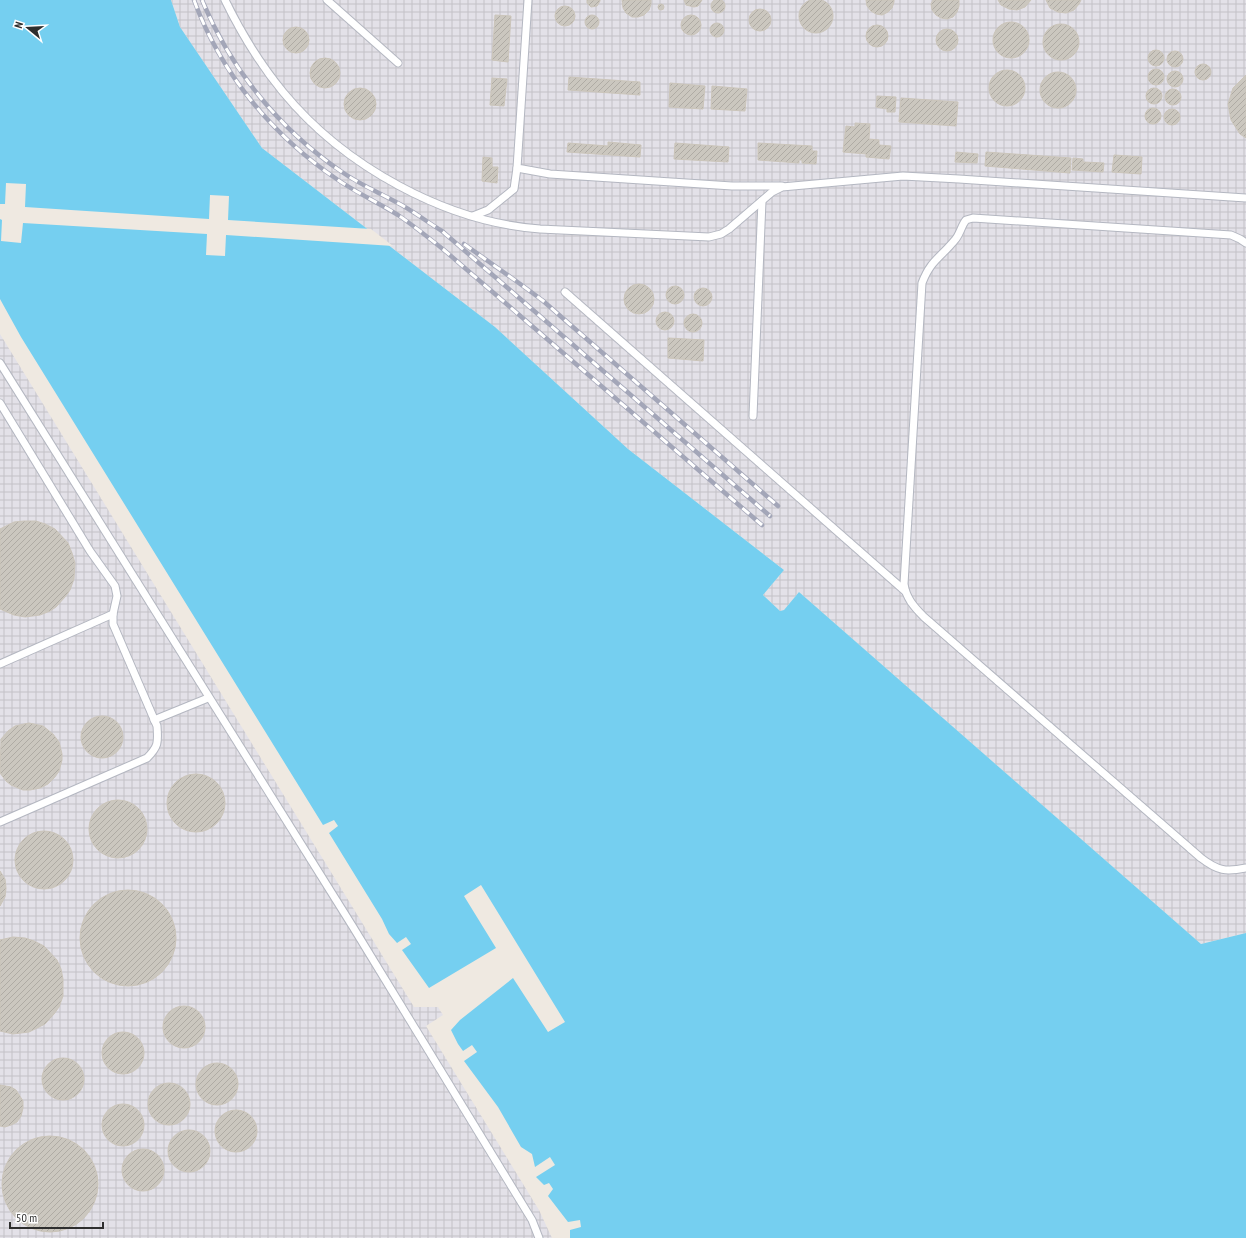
<svg xmlns="http://www.w3.org/2000/svg" width="1246" height="1238" viewBox="0 0 1246 1238" font-family="'PT Sans Narrow',sans-serif">
	<style>
		.industrial { fill: url(#industrial-grid) }
		.water { fill: #75cff0 }
		.pier { fill: #efe9e1 }
		.building { fill: url(#building-hatch); stroke: #cbc5ba }
		.lines { fill: none; stroke-linecap: round; stroke-linejoin: round }
		.service-casing { stroke: #b4b7c1; stroke-width: 9 }
		.service { stroke: #fff; stroke-width: 7 }
		.rail-casing { stroke: #a3a6b8; stroke-width: 4.5 }
		.rail { stroke: #fff; stroke-width: 3; stroke-dasharray: 9; stroke-linecap: butt }
	</style>
	<defs>
		<pattern id="industrial-grid" width="8" height="8" patternUnits="userSpaceOnUse"><rect width="8" height="8" fill="#e3e1e8"/><path d="M0 4h8M4 0v8" fill="none" stroke="#c3c1c7"/></pattern>
		<pattern id="building-hatch" width="6" height="6" patternUnits="userSpaceOnUse"><rect width="6" height="6" fill="#cbc7bf"/><path d="M-1 1l2-2M0 6l6-6M5 7l2-2" fill="none" stroke="#afaba4"/></pattern>
	</defs>
	<rect width="100%" height="100%" fill="#efe9e1"/>
	<g class="industrial">
		<polygon points="171,0 1246,0 1246,933 1201,944 799,592 784,610 780,611 763,595 784,570 628,449 495,327 262,148 180,27"/>
		<polygon points="0,334 414,1007 438,1007 443,1015 426,1026 539,1210 552,1238 0,1238"/>
	</g>
	<polygon class="water" points="0,0 171,0 180,27 262,148 495,327 628,449 784,570 763,595 780,611 784,610 799,592 1201,944 1246,933 1246,1238 570,1238 570,1230 581,1227 580,1220 568,1222 548,1196 553,1189 549,1183 544,1185 536,1177 555,1165 550,1157 535,1167 532,1154 521,1147 498,1107 464,1061 477,1052 472,1045 463,1051 458,1044 451,1030 460,1020 513,978 548,1032 565,1022 481,885 464,896 496,948 429,988 402,950 411,944 406,937 397,943 389,934 382,919 329,833 338,826 334,820 323,825 21,337 0,299"/>
	<polygon class="pier" points="6,183 26,184 25,207 209,219 210,195 229,196 228,220 371,229 393,246 226,235 225,256 206,255 207,234 23,223 21,243 1,241 2,220 0,219 0,204 5,204"/>
	<g class="building">
		<circle cx="816" cy="16" r="17"/>
		<circle cx="718" cy="6" r="7"/>
		<polygon points="587,0 600,0 600,1 597,6 591,7 587,3"/>
		<polygon points="622,0 651,0 651,4 649,10 644,15 638,17 632,17 626,13 623,8"/>
		<polygon points="684,0 702,0 698,6 694,7 686,5"/>
		<polygon points="866,0 894,0 894,2 892,8 888,12 882,15 876,14 871,11 867,6"/>
		<polygon points="933,0 959,0 959,6 957,12 953,17 947,19 941,18 936,15 932,10 931,4"/>
		<polygon points="998,0 1031,0 1025,7 1017,10 1009,9 1001,5"/>
		<polygon points="1046,0 1081,0 1079,4 1074,10 1066,13 1058,12 1050,8"/>
		<circle cx="661" cy="7" r="3"/>
		<circle cx="565" cy="16" r="10"/>
		<circle cx="760" cy="20" r="11"/>
		<polygon points="495,15 511,16 508,62 492,60"/>
		<circle cx="691" cy="25" r="10"/>
		<circle cx="592" cy="22" r="7"/>
		<circle cx="1011" cy="40" r="18"/>
		<circle cx="717" cy="30" r="7"/>
		<circle cx="1061" cy="42" r="18"/>
		<circle cx="877" cy="36" r="11"/>
		<circle cx="296" cy="40" r="13"/>
		<circle cx="947" cy="40" r="11"/>
		<circle cx="1156" cy="58" r="8"/>
		<circle cx="1175" cy="59" r="8"/>
		<circle cx="325" cy="73" r="15"/>
		<circle cx="1203" cy="72" r="8"/>
		<circle cx="1156" cy="77" r="8"/>
		<circle cx="1007" cy="88" r="18"/>
		<circle cx="1175" cy="79" r="8"/>
		<circle cx="1058" cy="90" r="18"/>
		<polygon points="1246,75 1246,138 1240,134 1231,120 1228,104 1233,88"/>
		<polygon points="569,77 640,82 640,95 568,90"/>
		<polygon points="492,78 507,79 504,106 490,105"/>
		<polygon points="670,83 705,86 703,109 669,107"/>
		<polygon points="712,86 747,89 745,111 711,109"/>
		<circle cx="360" cy="104" r="16"/>
		<circle cx="1154" cy="96" r="8"/>
		<circle cx="1173" cy="97" r="8"/>
		<polygon points="877,96 896,97 895,112 887,112 887,109 876,107"/>
		<polygon points="901,98 958,102 956,126 899,122"/>
		<circle cx="1153" cy="116" r="8"/>
		<circle cx="1172" cy="117" r="8"/>
		<polygon points="855,123 870,124 869,139 879,140 879,145 891,146 889,159 866,157 866,154 843,152 846,126 855,127"/>
		<polygon points="608,142 641,145 640,157 567,152 568,143 608,146"/>
		<polygon points="675,143 729,147 728,162 674,159"/>
		<polygon points="758,143 812,146 812,151 817,151 816,164 802,163 802,160 799,160 799,163 758,160"/>
		<polygon points="956,152 978,154 977,163 955,162"/>
		<polygon points="986,152 1071,158 1070,173 985,166"/>
		<polygon points="1114,155 1142,157 1141,174 1112,172"/>
		<polygon points="483,157 492,158 492,167 498,167 497,183 482,181"/>
		<polygon points="1073,158 1083,159 1083,162 1104,163 1103,172 1072,170"/>
		<circle cx="639" cy="299" r="15"/>
		<circle cx="675" cy="295" r="9"/>
		<circle cx="703" cy="297" r="9"/>
		<circle cx="665" cy="321" r="9"/>
		<circle cx="693" cy="323" r="9"/>
		<polygon points="668,338 704,340 703,361 668,358"/>
		<polygon points="24,521 36,521 45,524 55,529 68,543 72,553 75,563 74,579 70,590 65,597 56,607 50,611 40,615 25,617 14,615 0,609 0,529 14,522"/>
		<circle cx="102" cy="737" r="21"/>
		<polygon points="29,723 43,726 53,734 59,742 62,754 62,760 59,771 55,777 48,784 40,788 30,790 23,790 11,785 6,781 0,773 1,739 8,731 15,726"/>
		<circle cx="196" cy="803" r="29"/>
		<circle cx="118" cy="829" r="29"/>
		<circle cx="44" cy="860" r="29"/>
		<polygon points="0,871 5,879 6,888 5,897 0,906"/>
		<circle cx="128" cy="938" r="48"/>
		<polygon points="13,937 25,938 34,941 44,946 57,960 61,969 63,979 63,996 59,1007 54,1014 45,1024 29,1032 13,1034 0,1031 0,940"/>
		<circle cx="184" cy="1027" r="21"/>
		<circle cx="123" cy="1053" r="21"/>
		<circle cx="63" cy="1079" r="21"/>
		<circle cx="217" cy="1084" r="21"/>
		<circle cx="169" cy="1104" r="21"/>
		<polygon points="0,1085 11,1087 16,1090 23,1101 23,1108 21,1116 17,1122 11,1125 5,1127 0,1126"/>
		<circle cx="123" cy="1125" r="21"/>
		<circle cx="236" cy="1131" r="21"/>
		<circle cx="189" cy="1151" r="21"/>
		<circle cx="50" cy="1184" r="48"/>
		<circle cx="143" cy="1170" r="21"/>
	</g>
	<g class="lines">
		<defs>
			<g id="service">
				<path d="M 225,0 C 241,33 260,64 283,92 C 344,166 445,222 540,229 L 709,237 L 721,234 L 729,229 L 772,192 L 782,187 L 903,176 L 959,179 L 1246,198"/>
				<polyline points="327,0 398,63"/>
				<polyline points="528,0 517,168 550,174 732,186 782,186"/>
				<polyline points="473,216 488,210 514,189 517,168"/>
				<path d="M 1246,243 L 1240,239 L 1231,235 L 973,218 L 966,220 C 961,226 960,235 954,241 C 939,259 931,260 922,283 L 904,584 C 906,598 914,607 924,617 L 1201,858 C 1218,871 1226,872 1246,868"/>
				<polyline points="565,292 905,591"/>
				<polyline points="0,363 353,927 532,1220 539,1238"/>
				<path d="M 0,403 L 90,551 L 115,586 L 117,596 L 113,614 L 113,624 L 157,726 C 158,742 159,746 147,758 L 0,822"/>
				<polyline points="753,416 762,201"/>
				<polyline points="0,664 113,614"/>
				<polyline points="154,720 208,698"/>
			</g>
		</defs>
		<use href="#service" class="service-casing"/>
		<use href="#service" class="service"/>
		<defs>
			<g id="rail">
				<path d="M 194,0 C 221,74 273,136 338,180 C 357,193 379,203 398,215 C 414,226 429,238 444,250 L 762,525"/>
				<path d="M 202,0 C 231,70 280,130 342,172 C 359,184 378,192 396,202 C 412,210 427,222 442,231 L 770,516"/>
				<polyline points="464,244 523,286 542,300 778,506"/>
			</g>
		</defs>
		<use href="#rail" class="rail-casing"/>
		<use href="#rail" class="rail"/>
	</g>
	<g transform="translate(28 28) rotate(288)" stroke="#ffffff" stroke-width="3" paint-order="stroke">
	<path d="M0-3L7 15L0 10L-7 15Z" fill="#2e2e2e"/>
	<text y="-6" font-size="11" font-weight="bold" text-anchor="middle" fill="#2e2e2e">N</text>
	</g>
	<path d="M10 1222v6h93v-6" fill="none" stroke="#2e2e2e" stroke-width="2"/>
	<text x="16" y="1222" font-size="12" fill="#2e2e2e" stroke="#ffffff" stroke-width="3" paint-order="stroke">50 m</text>
</svg>
